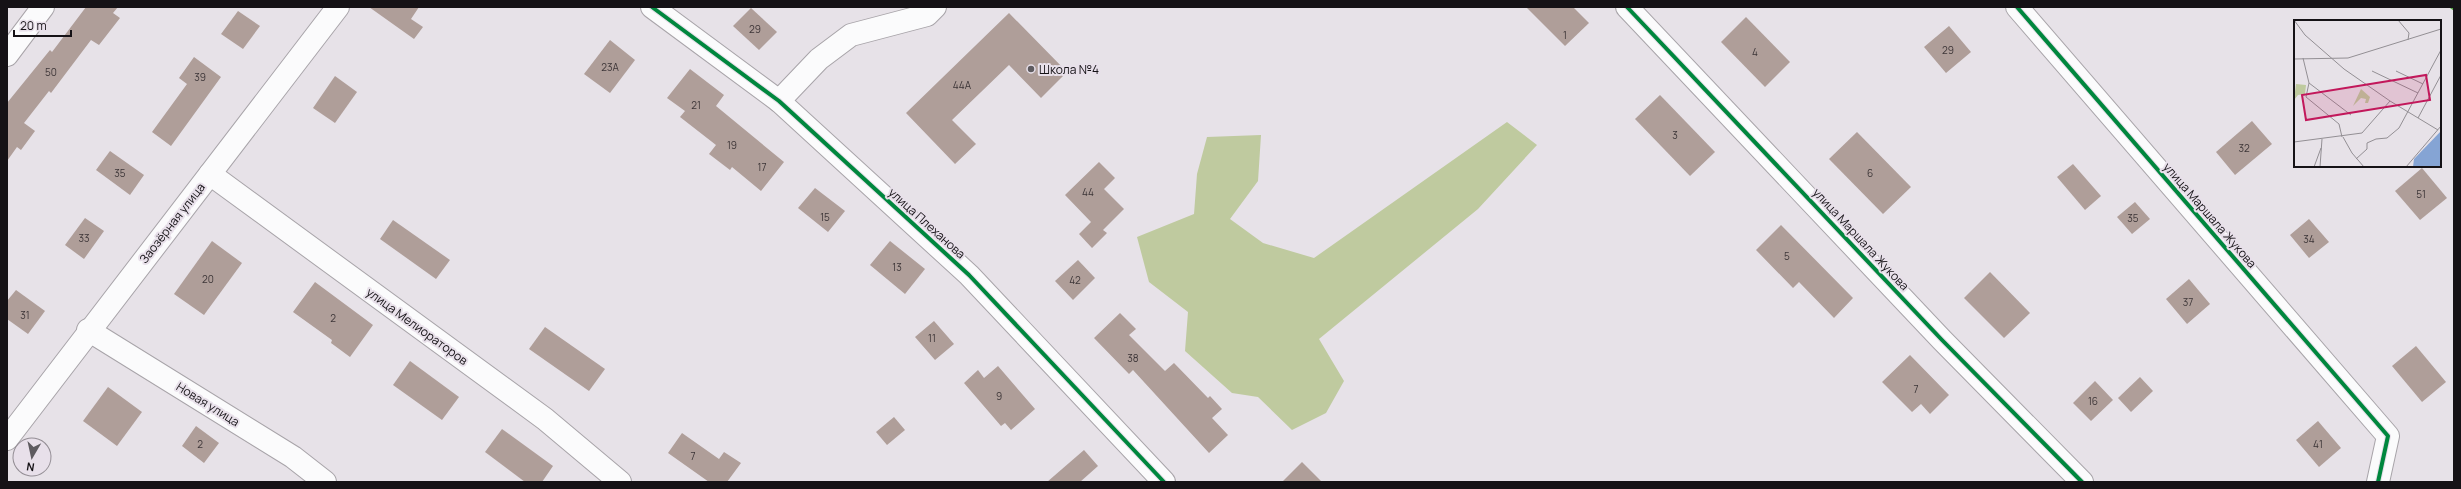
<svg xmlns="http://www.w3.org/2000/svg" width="2461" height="489" viewBox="0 0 2461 489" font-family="Manrope,sans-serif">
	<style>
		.forest { fill: #bfca9f }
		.building { fill: #af9e99 }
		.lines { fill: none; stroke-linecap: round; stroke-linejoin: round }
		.minor-casing { stroke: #a8a4a9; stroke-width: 24 }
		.minor { stroke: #fbfbfc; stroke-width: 22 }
		.quiet { stroke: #51a842; stroke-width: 3; stroke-dasharray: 6 3; stroke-linecap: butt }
		.cycleway-casing { stroke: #e8e0ea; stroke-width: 6 }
		.cycleway { stroke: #00873e; stroke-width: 4 }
		.poi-dot { fill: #5e5b60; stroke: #e8e0ea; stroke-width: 1.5 }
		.labels { text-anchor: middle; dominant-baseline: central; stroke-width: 4; stroke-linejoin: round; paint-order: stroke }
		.number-label { font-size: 10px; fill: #3c3537 }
		.poi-label { font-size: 12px; fill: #151216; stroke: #e8e0ea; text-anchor: start }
		.street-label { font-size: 12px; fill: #151216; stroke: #e8e0ea }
		.inset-road { fill: none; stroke: #938f94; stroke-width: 1 }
		.view { fill: #c2185b; fill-opacity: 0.15; stroke: #c2185b; stroke-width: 2 }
		.inset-edge { fill: none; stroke: #151216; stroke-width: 2 }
	</style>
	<rect width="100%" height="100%" fill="#e7e2e8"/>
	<polygon class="forest" points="1507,122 1537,145 1478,209 1319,339 1344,381 1326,413 1292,430 1258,397 1232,393 1185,351 1188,312 1149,282 1137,237 1194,214 1197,174 1207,137 1261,135 1258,181 1230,219 1263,243 1314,258"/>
	<g class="building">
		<polygon points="86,7 118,7 113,13 120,18 99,45 91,40 51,93 49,91 24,123 35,131 21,150 17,147 7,161 7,103 50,50 52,52"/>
		<polygon points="369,7 419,7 411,19 423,27 414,39"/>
		<polygon points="1526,7 1573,7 1589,23 1565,46"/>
		<polygon points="751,8 777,32 759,50 733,26"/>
		<polygon points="238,11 260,26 243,49 221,34"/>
		<polygon points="1009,13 1067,72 1041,98 1009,65 952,120 976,144 955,164 906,113"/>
		<polygon points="1746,17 1790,62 1765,87 1721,42"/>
		<polygon points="1949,26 1971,52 1946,73 1924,47"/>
		<polygon points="610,40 635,60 610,93 584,74"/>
		<polygon points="194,57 221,77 171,146 152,132 187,84 179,78"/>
		<polygon points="690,69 724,95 716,106 784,162 761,191 732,167 730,170 709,154 716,145 680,117 685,111 667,98"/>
		<polygon points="335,76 357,92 335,123 313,108"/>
		<polygon points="1660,95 1715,152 1690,176 1635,119"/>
		<polygon points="2252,121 2272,144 2235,175 2216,152"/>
		<polygon points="1857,132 1911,187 1883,214 1829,159"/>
		<polygon points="110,151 144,175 130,195 96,170"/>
		<polygon points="1099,162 1115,178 1104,189 1124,209 1103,230 1107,233 1092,248 1079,234 1091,222 1065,195"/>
		<polygon points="2073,164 2101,196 2085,210 2057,177"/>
		<polygon points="2422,168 2447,198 2420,220 2395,191"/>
		<polygon points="815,188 845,211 828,232 798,208"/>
		<polygon points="2135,202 2150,219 2132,234 2117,217"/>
		<polygon points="85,218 104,231 84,259 65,245"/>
		<polygon points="2309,219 2329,242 2309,258 2290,235"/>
		<polygon points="393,220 450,260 436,279 380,239"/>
		<polygon points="1781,225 1853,298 1834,318 1799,282 1793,288 1756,250"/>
		<polygon points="212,241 242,263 204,315 174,294"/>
		<polygon points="890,241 925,269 905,294 870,265"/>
		<polygon points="1078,260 1095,278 1073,300 1055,281"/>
		<polygon points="1990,272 2030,313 2004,338 1964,298"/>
		<polygon points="2189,279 2210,304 2187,324 2166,299"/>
		<polygon points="315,282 373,325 350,357 331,343 332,340 293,312"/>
		<polygon points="16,290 45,311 28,334 7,319 7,301"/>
		<polygon points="1120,313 1136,329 1129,335 1165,371 1174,363 1208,398 1210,396 1222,409 1212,418 1228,435 1209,453 1133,370 1129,374 1094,338"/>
		<polygon points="934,321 954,344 935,360 915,337"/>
		<polygon points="545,327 605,369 589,391 529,349"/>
		<polygon points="2416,346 2446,382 2422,402 2392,366"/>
		<polygon points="1910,355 1949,395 1930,414 1921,404 1912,412 1882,382"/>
		<polygon points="410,361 459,397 442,420 393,385"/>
		<polygon points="998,366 1035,409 1011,430 1005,423 1001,426 964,383 978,370 984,378"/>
		<polygon points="2140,377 2153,391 2131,412 2118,398"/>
		<polygon points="2095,381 2113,400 2091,421 2073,403"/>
		<polygon points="108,387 142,412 117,446 83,421"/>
		<polygon points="894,417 905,430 887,445 876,432"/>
		<polygon points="2318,421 2341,448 2319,467 2296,440"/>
		<polygon points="196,426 219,443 204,463 182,446"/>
		<polygon points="502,429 553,466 542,482 525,482 485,452"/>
		<polygon points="682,433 719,459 724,452 741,463 727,482 709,482 668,453"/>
		<polygon points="1084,450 1098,466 1080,482 1047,482"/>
		<polygon points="1302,462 1322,482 1282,482"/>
	</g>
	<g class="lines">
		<defs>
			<g id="minor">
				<polyline points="652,7 779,101 969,275 1164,482"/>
				<polyline points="1627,7 1942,340 2082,482"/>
				<polyline points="2017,7 2388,436 2378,482"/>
				<polyline points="7,55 43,7"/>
				<polyline points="779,101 819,59 851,35 927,15 935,7"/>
				<polyline points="210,174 545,419 620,482"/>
				<polyline points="88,330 293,457 325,482"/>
				<polyline points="7,439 338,7"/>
			</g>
		</defs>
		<use href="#minor" class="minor-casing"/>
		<use href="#minor" class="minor"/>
		<polyline class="quiet" points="2451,7 2454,9"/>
		<defs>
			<g id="cycleway">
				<polyline points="652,7 779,101 969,275 1164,482"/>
				<polyline points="1627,7 1942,340 2082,482"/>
				<polyline points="2017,7 2388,436 2378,482"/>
			</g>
		</defs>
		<use href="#cycleway" class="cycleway-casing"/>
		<use href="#cycleway" class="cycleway"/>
	</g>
	<circle class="poi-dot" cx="1031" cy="69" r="4"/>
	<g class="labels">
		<g class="number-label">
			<text x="755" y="29">29</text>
			<text x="1565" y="35">1</text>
			<text x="1948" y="50">29</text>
			<text x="1755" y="52">4</text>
			<text x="610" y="67">23А</text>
			<text x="51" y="72">50</text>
			<text x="200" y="77">39</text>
			<text x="962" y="85">44А</text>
			<text x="696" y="105">21</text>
			<text x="1675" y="135">3</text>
			<text x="732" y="145">19</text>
			<text x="2244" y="148">32</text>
			<text x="762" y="167">17</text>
			<text x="120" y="173">35</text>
			<text x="1870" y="173">6</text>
			<text x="1088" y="192">44</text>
			<text x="2421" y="194">51</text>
			<text x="825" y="217">15</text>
			<text x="2133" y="218">35</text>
			<text x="84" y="238">33</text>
			<text x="2309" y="239">34</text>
			<text x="1787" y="256">5</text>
			<text x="897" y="267">13</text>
			<text x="208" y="279">20</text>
			<text x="1075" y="280">42</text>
			<text x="2188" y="302">37</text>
			<text x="25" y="315">31</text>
			<text x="333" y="318">2</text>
			<text x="932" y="338">11</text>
			<text x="1133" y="358">38</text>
			<text x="1916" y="389">7</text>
			<text x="999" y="396">9</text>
			<text x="2093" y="401">16</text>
			<text x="200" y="444">2</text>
			<text x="2318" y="444">41</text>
			<text x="693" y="456">7</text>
		</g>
		<g class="poi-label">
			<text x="1039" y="69">Школа №4</text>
		</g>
		<g class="street-label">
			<text transform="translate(2210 215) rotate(49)">улица Маршала Жукова</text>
			<text transform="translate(172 223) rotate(-52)">Заозёрная улица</text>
			<text transform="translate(927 223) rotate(42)">улица Плеханова</text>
			<text transform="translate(1861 239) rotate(47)">улица Маршала Жукова</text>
			<text transform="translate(417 326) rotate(36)">улица Мелиораторов</text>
			<text transform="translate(208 404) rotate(32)">Новая улица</text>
		</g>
	</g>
	<g transform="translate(2294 20)">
		<rect width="147" height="147" fill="#e7e2e8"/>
		<path d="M 2,64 L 12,65 L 11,74 L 4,75 L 0,80 ZM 67,69 L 76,77 L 74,83 L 71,83 L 72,79 L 67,78 L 59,86 Z" fill="#bfca9f"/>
		<path d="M 147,111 L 147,147 L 119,147 L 120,139 Z" fill="#85a4d4"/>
		<path class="inset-road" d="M 0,0 L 11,15 L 50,49 L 96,81 L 144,110M 104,0 L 115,13 L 114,20M 9,38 L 15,63 L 12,77 L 45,104 L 48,117M 0,39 L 54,38 L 147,9M 78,51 L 124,73M 102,51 L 129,64M 15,63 L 57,95M 124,98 L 147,55M 49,117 L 58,133 L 70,147M 0,122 L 68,113 L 96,81M 62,139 L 73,129 L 73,123 L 82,119 L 93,118 L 105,108 L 147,30M 20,147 L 27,128M 26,147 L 28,119M 112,147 L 147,106"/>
		<path class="view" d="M 132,55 L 136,80 L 12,100 L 8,75 Z"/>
		<rect width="147" height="147" class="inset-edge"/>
	</g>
	<rect width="2461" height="489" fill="none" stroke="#151216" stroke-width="16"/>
	<g transform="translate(32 457) rotate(189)"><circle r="19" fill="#e8e0ea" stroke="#948e95"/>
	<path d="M0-3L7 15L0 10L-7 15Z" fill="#5e5b60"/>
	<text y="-6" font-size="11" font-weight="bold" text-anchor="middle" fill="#151216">N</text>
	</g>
	<path d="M14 30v6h57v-6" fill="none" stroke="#151216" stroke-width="2"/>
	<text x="20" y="30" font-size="12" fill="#151216" stroke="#e8e0ea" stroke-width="3" paint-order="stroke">20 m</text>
</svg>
